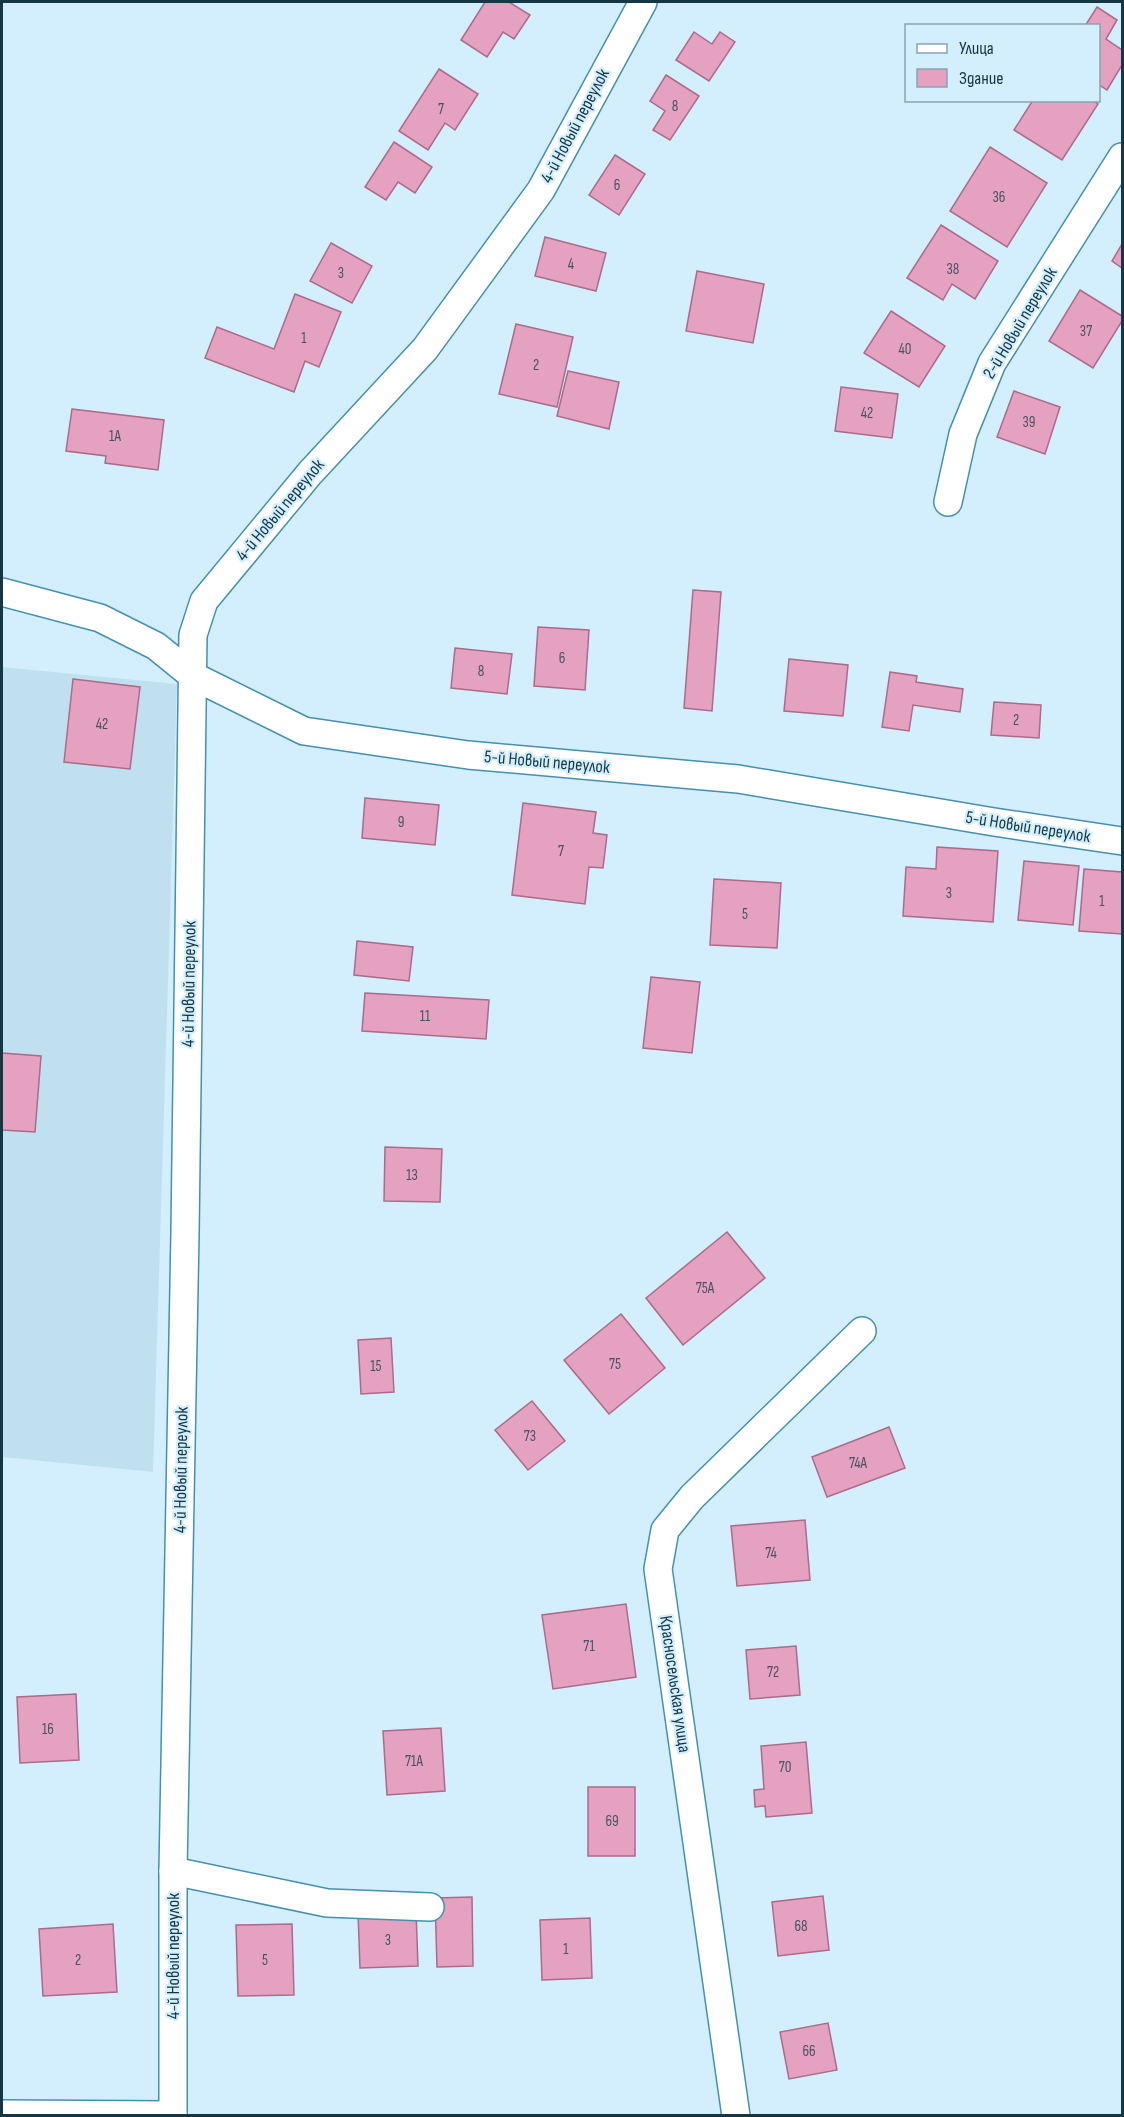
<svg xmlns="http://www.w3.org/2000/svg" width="1124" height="2117" viewBox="0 0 1124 2117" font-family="'Sofia Sans Condensed',sans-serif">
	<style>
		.built { fill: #c0e0f0 }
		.building { fill: #e4a1c0; stroke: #ab6b89; stroke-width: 1.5 }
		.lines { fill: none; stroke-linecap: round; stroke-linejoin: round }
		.street-casing { stroke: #458fb1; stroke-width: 30 }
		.street { stroke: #fff; stroke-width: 27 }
		.labels { text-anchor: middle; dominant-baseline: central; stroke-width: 4.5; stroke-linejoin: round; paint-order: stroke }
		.number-label { font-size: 15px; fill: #4a5163 }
		.street-label { font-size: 18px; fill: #163644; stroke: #d3effe }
	</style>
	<rect width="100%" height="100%" fill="#d3effe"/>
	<polygon class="built" points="2,667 177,684 153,1472 2,1457"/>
	<g class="building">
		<polygon points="485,2 509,2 530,15 514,39 503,32 487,57 461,40"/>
		<polygon points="1097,7 1117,20 1106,39 1122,50 1122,65 1107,90 1098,84 1098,26 1085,26"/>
		<polygon points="694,32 712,44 720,32 735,42 709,81 676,60"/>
		<polygon points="439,69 478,94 455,130 445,123 428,150 399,131"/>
		<polygon points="666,75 699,96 670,140 653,130 665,111 650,101"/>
		<polygon points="1033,100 1092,100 1098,104 1062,160 1014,130"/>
		<polygon points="394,142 432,167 415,193 398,182 386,200 365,187"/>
		<polygon points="990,147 1047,183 1007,247 950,211"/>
		<polygon points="615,155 645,174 619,215 589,195"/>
		<polygon points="941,225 998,261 975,299 952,284 943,300 907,278"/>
		<polygon points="545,237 606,253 596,291 535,276"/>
		<polygon points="331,243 372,266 352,303 310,281"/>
		<polygon points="1122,244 1122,268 1112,261"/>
		<polygon points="697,271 764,284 753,343 686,331"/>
		<polygon points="1080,290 1122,316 1122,321 1093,368 1049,341"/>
		<polygon points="295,294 341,312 319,367 305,361 294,392 205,358 217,327 274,349"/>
		<polygon points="891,311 945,346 919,387 864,353"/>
		<polygon points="516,324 573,337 557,407 499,394"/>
		<polygon points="568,371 619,382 609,429 557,416"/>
		<polygon points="841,387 898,394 892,438 835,431"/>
		<polygon points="1014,391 1060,407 1045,454 997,437"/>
		<polygon points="72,409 164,420 158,470 105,463 106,456 66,451"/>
		<polygon points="693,590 721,592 712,711 684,708"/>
		<polygon points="538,627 589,630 585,690 534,686"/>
		<polygon points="455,648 512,654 507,694 451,688"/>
		<polygon points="789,659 848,665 843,716 784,711"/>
		<polygon points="890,672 917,676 916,682 963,689 960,712 913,705 909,731 882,727"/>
		<polygon points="73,679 140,687 130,769 64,762"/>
		<polygon points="994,702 1041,705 1039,738 991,735"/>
		<polygon points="365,798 439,805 435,845 362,838"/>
		<polygon points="523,803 596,812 593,833 607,835 603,868 589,867 585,904 512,895"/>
		<polygon points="937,847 998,851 993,922 903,916 906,867 936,869"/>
		<polygon points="1024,861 1079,866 1073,925 1018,920"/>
		<polygon points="1084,869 1122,872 1122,934 1079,931"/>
		<polygon points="714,879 781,883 777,948 710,945"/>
		<polygon points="357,941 413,947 409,981 354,975"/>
		<polygon points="651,977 700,982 692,1053 643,1048"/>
		<polygon points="365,993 489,1000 486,1039 362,1031"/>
		<polygon points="2,1053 41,1056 35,1132 2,1130"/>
		<polygon points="385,1147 442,1149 440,1202 384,1201"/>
		<polygon points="727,1232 765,1278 683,1345 646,1298"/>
		<polygon points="621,1314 665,1368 609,1414 564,1360"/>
		<polygon points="391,1338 394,1392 361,1394 358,1340"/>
		<polygon points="532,1401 565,1441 528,1470 495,1430"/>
		<polygon points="889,1427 905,1468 827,1497 812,1457"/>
		<polygon points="805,1520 810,1580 737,1586 731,1526"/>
		<polygon points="626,1604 636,1677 553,1689 542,1615"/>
		<polygon points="796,1646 800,1695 750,1699 746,1650"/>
		<polygon points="76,1694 79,1760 20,1763 17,1697"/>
		<polygon points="441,1728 445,1791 387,1795 383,1731"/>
		<polygon points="806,1742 812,1813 766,1817 765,1806 755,1807 754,1790 764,1789 761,1746"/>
		<rect x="588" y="1787" width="47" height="69"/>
		<polygon points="823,1896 829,1950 778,1956 772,1902"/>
		<polygon points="472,1897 473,1966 437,1967 435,1898"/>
		<polygon points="416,1911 418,1966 360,1968 358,1913"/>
		<polygon points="590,1918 592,1978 542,1980 540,1920"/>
		<polygon points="113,1924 117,1992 43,1996 39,1929"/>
		<polygon points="292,1924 294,1995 238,1996 236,1925"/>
		<polygon points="828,2023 837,2070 789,2079 780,2032"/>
	</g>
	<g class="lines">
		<defs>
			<g id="street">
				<polyline points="948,502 963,434 992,363 1122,157"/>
				<polyline points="2,592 100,618 156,646 193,676 304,731 468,755 738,779 994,822 1122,841"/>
				<polyline points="173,1871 327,1903 430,1907"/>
				<polyline points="2,2114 173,2115"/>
				<polyline points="173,2116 173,1871 185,1233 193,635 204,601 310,473 425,349 541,190 643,2"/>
				<polyline points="736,2116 658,1569 665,1530 692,1497 862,1331"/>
			</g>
		</defs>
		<use href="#street" class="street-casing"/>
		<use href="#street" class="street"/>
	</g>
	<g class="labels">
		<g class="number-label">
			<text x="675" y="106">8</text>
			<text x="441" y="109">7</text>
			<text x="617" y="185">6</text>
			<text x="999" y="197">36</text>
			<text x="571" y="264">4</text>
			<text x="953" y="269">38</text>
			<text x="341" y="273">3</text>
			<text x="1086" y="331">37</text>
			<text x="304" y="338">1</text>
			<text x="905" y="349">40</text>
			<text x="536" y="365">2</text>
			<text x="867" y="413">42</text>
			<text x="1029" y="422">39</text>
			<text x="115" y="436">1А</text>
			<text x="562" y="658">6</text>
			<text x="481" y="671">8</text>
			<text x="1016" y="720">2</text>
			<text x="102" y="724">42</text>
			<text x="401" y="822">9</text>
			<text x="561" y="851">7</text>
			<text x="949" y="893">3</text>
			<text x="1102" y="901">1</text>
			<text x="745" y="914">5</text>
			<text x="425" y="1016">11</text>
			<text x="412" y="1175">13</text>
			<text x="705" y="1288">75А</text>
			<text x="615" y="1364">75</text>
			<text x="376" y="1366">15</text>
			<text x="530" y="1436">73</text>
			<text x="858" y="1463">74А</text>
			<text x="771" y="1553">74</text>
			<text x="589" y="1646">71</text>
			<text x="773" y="1672">72</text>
			<text x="48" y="1729">16</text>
			<text x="414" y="1761">71А</text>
			<text x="785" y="1767">70</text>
			<text x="612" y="1821">69</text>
			<text x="801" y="1926">68</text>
			<text x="388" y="1940">3</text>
			<text x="566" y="1949">1</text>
			<text x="78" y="1960">2</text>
			<text x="265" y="1960">5</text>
			<text x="809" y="2051">66</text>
		</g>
		<g class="street-label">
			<text transform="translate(575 126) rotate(-62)">4-й Новый переулок</text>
			<text transform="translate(1020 323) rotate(-59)">2-й Новый переулок</text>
			<text transform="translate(280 510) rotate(-50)">4-й Новый переулок</text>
			<text transform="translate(547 762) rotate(5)">5-й Новый переулок</text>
			<text transform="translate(1028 827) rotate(9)">5-й Новый переулок</text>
			<text transform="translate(189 984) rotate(-89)">4-й Новый переулок</text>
			<text transform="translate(181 1470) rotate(-89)">4-й Новый переулок</text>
			<text transform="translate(675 1684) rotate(82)">Красносельская улица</text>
			<text transform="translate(173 1956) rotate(-90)">4-й Новый переулок</text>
		</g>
	</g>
	<rect width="1124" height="2117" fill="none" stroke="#163644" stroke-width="6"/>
	<rect x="905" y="24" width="195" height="78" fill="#d3effe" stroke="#87a5b4" stroke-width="1.5"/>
	<rect x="917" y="44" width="30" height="9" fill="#ffffff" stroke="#87a5b4" stroke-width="1.5"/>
	<text x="959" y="54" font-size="18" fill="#163644">Улица</text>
	<rect x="917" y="69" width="30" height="18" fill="#e4a1c0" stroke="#87a5b4" stroke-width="1.5"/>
	<text x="959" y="84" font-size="18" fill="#163644">Здание</text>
</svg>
